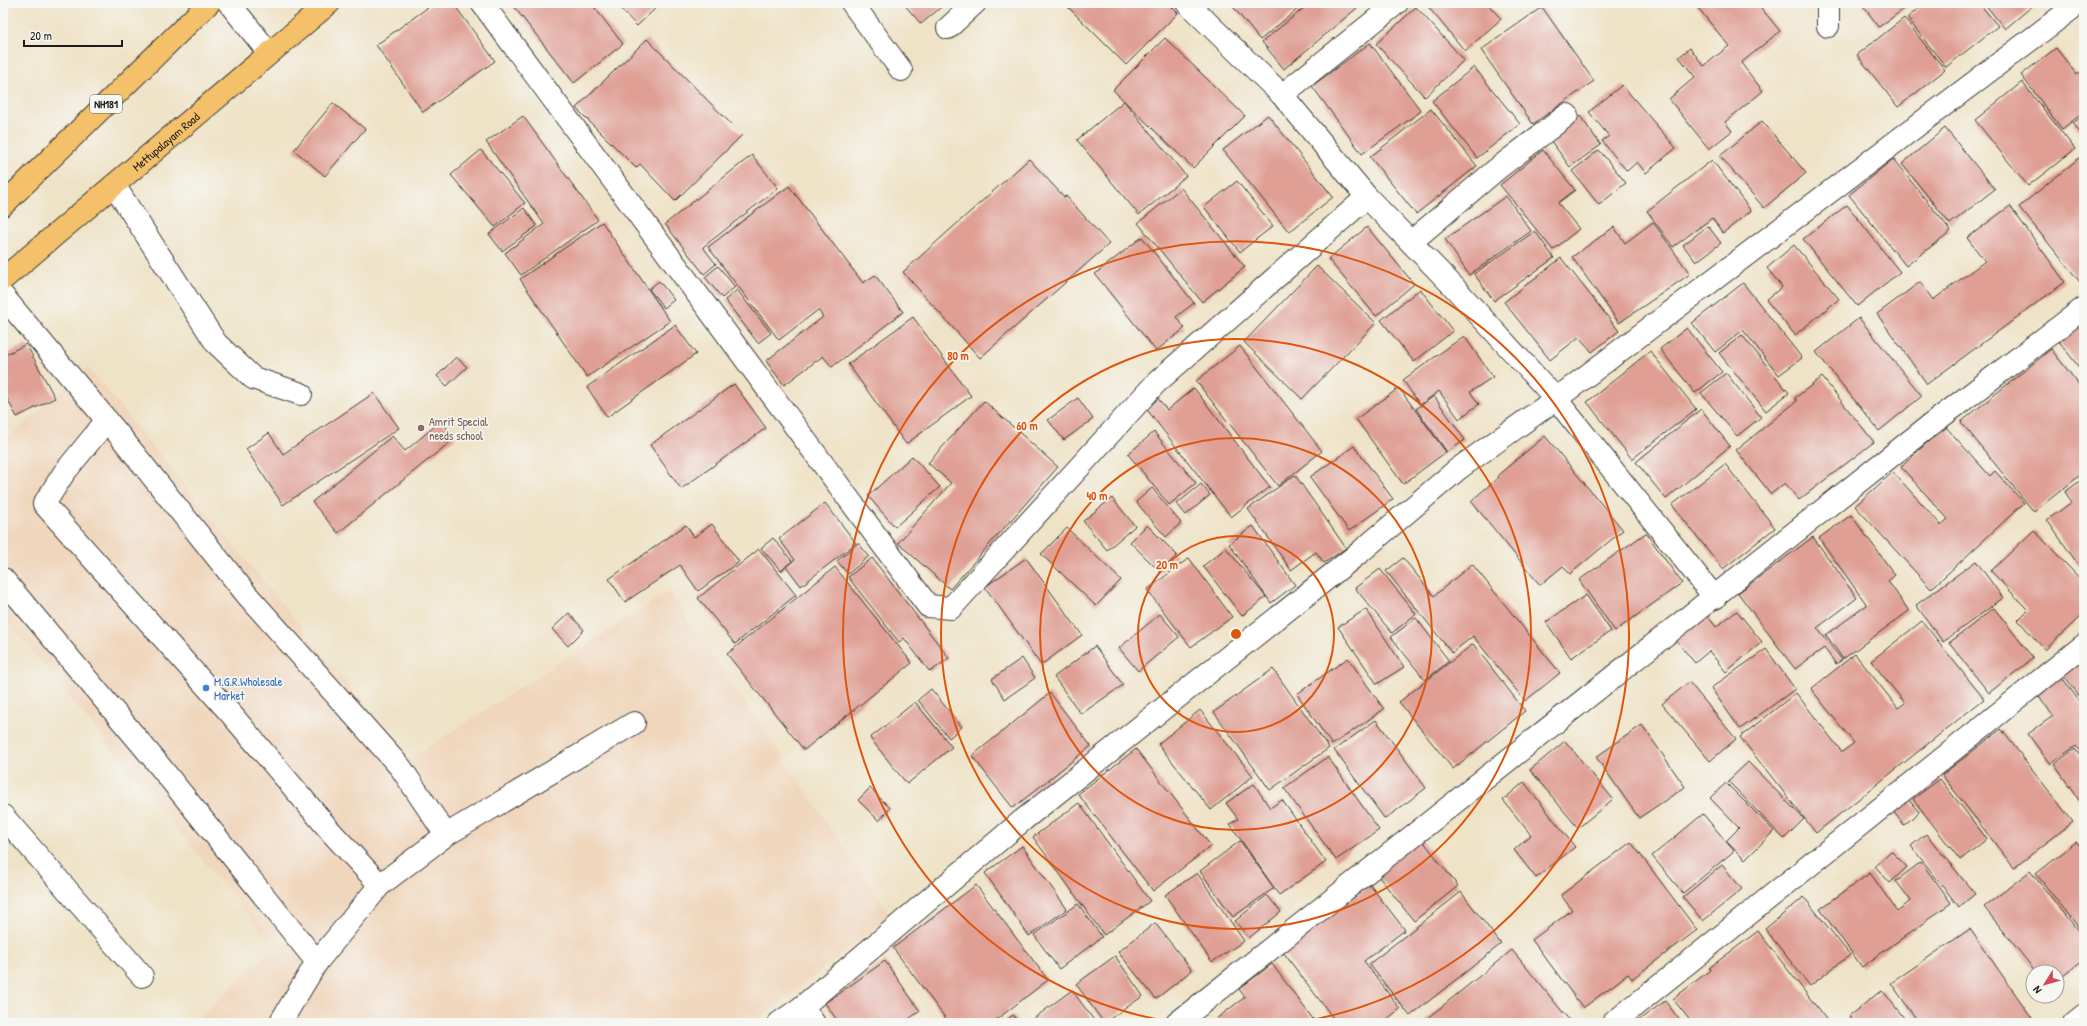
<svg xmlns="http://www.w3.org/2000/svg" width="2087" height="1026" viewBox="0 0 2087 1026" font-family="'Patrick Hand',sans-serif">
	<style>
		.built { fill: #f0d6bc }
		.building { fill: #df9f94 }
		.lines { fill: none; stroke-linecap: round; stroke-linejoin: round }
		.minor-casing { stroke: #3c3a36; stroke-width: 24 }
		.highway-casing { stroke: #3c3a36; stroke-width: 24 }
		.minor { stroke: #fff; stroke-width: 22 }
		.highway { stroke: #f4c16a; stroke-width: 22 }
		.ring { fill: none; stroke: #de560d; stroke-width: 2 }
		.education-dot { fill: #8d6e63; stroke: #f6f6f2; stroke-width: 1.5 }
		.shop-dot { fill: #3f7fe0; stroke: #f6f6f2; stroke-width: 1.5 }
		.labels { text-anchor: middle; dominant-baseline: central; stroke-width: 3.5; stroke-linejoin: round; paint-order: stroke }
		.shield { fill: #f6f6f2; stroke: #5d5d5c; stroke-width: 1 }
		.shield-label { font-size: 11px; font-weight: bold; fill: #1c1c1c }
		.street-label { font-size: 12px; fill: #1c1c1c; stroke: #f6f6f2 }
		.education-label { font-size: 12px; fill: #785e54; stroke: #f6f6f2; text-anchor: start }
		.shop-label { font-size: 12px; fill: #366cbe; stroke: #f6f6f2; text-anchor: start }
		.centre { fill: #de560d; stroke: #f6f6f2; stroke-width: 2 }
		.ring-label { font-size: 12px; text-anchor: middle; font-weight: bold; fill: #de560d; stroke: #f6f6f2; stroke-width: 3.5; stroke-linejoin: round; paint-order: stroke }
	</style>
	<rect width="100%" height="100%" fill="#f6f6f2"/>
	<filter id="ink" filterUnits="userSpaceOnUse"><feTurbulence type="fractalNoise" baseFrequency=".025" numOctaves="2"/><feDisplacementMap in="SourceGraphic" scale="8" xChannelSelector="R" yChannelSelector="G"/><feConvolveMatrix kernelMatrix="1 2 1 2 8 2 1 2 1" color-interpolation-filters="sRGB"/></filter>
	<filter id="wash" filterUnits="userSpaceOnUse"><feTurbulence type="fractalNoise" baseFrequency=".012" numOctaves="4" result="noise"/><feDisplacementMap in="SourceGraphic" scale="16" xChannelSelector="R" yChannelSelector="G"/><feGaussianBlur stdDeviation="0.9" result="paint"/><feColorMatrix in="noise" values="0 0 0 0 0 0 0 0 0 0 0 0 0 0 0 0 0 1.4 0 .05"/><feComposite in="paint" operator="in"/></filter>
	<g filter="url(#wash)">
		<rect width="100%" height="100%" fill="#efe3c7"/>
		<polygon class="built" points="88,367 409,759 669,592 891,915 754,1023 194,1023 274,947 3,616 3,442"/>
		<g id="blocks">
			<g class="building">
				<polygon points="434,3 453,3 495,61 423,112 376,45"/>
				<polygon points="511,3 591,3 623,44 574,83"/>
				<polygon points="615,3 661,3 637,26"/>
				<polygon points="903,3 946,3 921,24"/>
				<polygon points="1064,3 1168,3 1178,13 1126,65"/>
				<polygon points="1230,3 1305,3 1260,40"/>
				<polygon points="1310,3 1363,3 1284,69 1262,42"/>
				<polygon points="1425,3 1487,3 1501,19 1465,51"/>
				<polygon points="1694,3 1757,3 1780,31 1741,63 1763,91 1725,122 1732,131 1709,149 1669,99 1695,77 1679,57 1690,48 1704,66 1729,46"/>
				<polygon points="1861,3 1912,3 1879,27"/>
				<polygon points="1925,3 1979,3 1998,26 1946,67 1907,18"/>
				<polygon points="1984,3 2036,3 2005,29"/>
				<polygon points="1416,7 1464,60 1425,97 1376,44"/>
				<polygon points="1542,7 1594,81 1533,124 1481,50"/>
				<polygon points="1904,18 1945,70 1898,107 1857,55"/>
				<polygon points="1165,38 1245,116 1193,168 1113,90"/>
				<polygon points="647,39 742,135 675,201 640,164 636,168 576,108"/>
				<polygon points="1370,43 1421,111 1362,154 1312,86"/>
				<polygon points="2056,48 2077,75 2084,69 2084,112 2062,129 2021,75"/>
				<polygon points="1474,67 1520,124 1477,158 1432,101"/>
				<polygon points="2022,82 2075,149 2028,186 1975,120"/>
				<polygon points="1622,85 1676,148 1646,173 1637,162 1627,171 1602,141 1609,136 1589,112"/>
				<polygon points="1124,101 1186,176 1139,215 1077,140"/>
				<polygon points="333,103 365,129 325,176 294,150"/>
				<polygon points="1431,109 1477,166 1416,214 1370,157"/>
				<polygon points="1268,115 1333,197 1289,232 1223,150"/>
				<polygon points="2084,115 2084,138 2073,123"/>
				<polygon points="523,116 598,220 521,275 505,253 544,224 486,142"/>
				<polygon points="1580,116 1601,145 1570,167 1549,138"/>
				<polygon points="1762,121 1806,173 1764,208 1720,156"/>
				<polygon points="1945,128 1995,189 1950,224 1902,164"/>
				<polygon points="481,150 525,203 495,227 451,175"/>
				<polygon points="1543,150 1575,190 1558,203 1579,229 1553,250 1500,185"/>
				<polygon points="1599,150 1626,183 1599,205 1572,171"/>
				<polygon points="2084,154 2084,287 2019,207"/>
				<polygon points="752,155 778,188 703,247 716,264 704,274 665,224"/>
				<polygon points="1029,159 1064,197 1066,196 1109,244 980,358 903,272"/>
				<polygon points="1893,159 1951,231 1906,266 1849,195"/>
				<polygon points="1712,160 1751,211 1723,233 1712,218 1673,247 1647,211"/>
				<polygon points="1237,181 1273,226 1240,252 1204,207"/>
				<polygon points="789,186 863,283 875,275 903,312 832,367 823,356 784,385 766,361 823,317 818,310 779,340 708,247"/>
				<polygon points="1181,188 1245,267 1202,302 1138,223"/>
				<polygon points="1506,196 1531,231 1469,275 1445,239"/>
				<polygon points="1847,205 1900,272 1857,306 1803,239"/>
				<polygon points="2010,206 2065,282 1927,384 1877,314 1920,282 1933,300 1985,261 1967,238"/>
				<polygon points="524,208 537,226 502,251 489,234"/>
				<polygon points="602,222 670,321 587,377 520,279"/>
				<polygon points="1653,222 1690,274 1619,323 1572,257 1614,227 1625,243"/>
				<polygon points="1708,226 1721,243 1696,262 1683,245"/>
				<polygon points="1367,227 1414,284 1376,316 1328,259"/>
				<polygon points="1535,231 1554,258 1494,301 1474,274"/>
				<polygon points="1142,237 1194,303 1176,317 1185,328 1156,351 1095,274"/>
				<polygon points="1794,245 1839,299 1795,335 1766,300 1782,287 1767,268"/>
				<polygon points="1561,258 1619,331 1592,352 1579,337 1550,360 1504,302"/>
				<polygon points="718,266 735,287 722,298 705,277"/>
				<polygon points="1317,266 1376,323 1302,399 1244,342"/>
				<polygon points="659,281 674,300 664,308 649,289"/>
				<polygon points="1743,283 1802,358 1779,375 1743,330 1715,352 1692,323"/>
				<polygon points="1420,289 1453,331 1414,362 1381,320"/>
				<polygon points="737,290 771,333 758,343 725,300"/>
				<polygon points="913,317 971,396 906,444 848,364"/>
				<polygon points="1859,318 1922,396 1879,431 1816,352"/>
				<polygon points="2084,320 2084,374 2058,340"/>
				<polygon points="675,325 696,354 607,417 587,387"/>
				<polygon points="1687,328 1722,372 1695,393 1660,349"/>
				<polygon points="1742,335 1789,393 1766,411 1719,353"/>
				<polygon points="1464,336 1493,377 1470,392 1479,404 1459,419 1439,391 1420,405 1403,380"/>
				<polygon points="26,344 55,398 17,417 3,391 3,356"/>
				<polygon points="1240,346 1322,451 1278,486 1196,381"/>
				<polygon points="2051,349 2084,391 2084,472 2034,512 1961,422"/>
				<polygon points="1650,351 1696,409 1632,459 1587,402"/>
				<polygon points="456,357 467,367 447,386 437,376"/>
				<polygon points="1726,373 1761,417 1737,436 1701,393"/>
				<polygon points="1822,377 1874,442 1799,500 1785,483 1771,494 1736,450 1797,401 1795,398"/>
				<polygon points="734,384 766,428 681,489 650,445"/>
				<polygon points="1194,388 1270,487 1231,517 1145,407 1157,397 1167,410"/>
				<polygon points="1399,388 1446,452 1403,484 1356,419"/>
				<polygon points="374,393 399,428 283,505 246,449 269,433 283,454"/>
				<polygon points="1434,396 1465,440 1447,452 1416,409"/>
				<polygon points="1078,398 1093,419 1064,440 1048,420"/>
				<polygon points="984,401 1058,467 950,589 898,543 951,483 928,463"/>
				<polygon points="1701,409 1730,446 1666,499 1636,462"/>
				<polygon points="441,421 455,438 338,533 312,502 392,436 405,451"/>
				<polygon points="1945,426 1990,476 1995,471 2024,503 1931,589 1855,506 1893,472 1941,525 1948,519 1901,467"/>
				<polygon points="1154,432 1196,483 1169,505 1128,454"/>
				<polygon points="1545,436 1623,530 1570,574 1563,566 1540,585 1471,501 1499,477 1498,475"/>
				<polygon points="1354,446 1393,499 1349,531 1310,477"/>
				<polygon points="912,456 940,487 895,527 868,496"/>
				<polygon points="1725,464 1775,528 1723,569 1672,505"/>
				<polygon points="1295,475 1346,548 1324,563 1316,552 1291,570 1248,509"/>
				<polygon points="2084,478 2084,573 2047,520 2072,502 2065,492"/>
				<polygon points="1201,484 1210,495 1186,515 1177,504"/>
				<polygon points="1152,488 1181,523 1166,537 1136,502"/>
				<polygon points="1112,498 1135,526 1107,550 1083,521"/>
				<polygon points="825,503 856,543 801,586 786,566 795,560 779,539"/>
				<polygon points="1851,515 1895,575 1888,581 1909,611 1843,659 1826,635 1867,605 1819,538"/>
				<polygon points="712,524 739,562 698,591 680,565 625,602 609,579 686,525 694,537"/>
				<polygon points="1147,525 1177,555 1160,572 1130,542"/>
				<polygon points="1253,526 1295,585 1271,603 1229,544"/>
				<polygon points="1067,528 1121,580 1096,606 1041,554"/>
				<polygon points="2034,530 2084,583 2084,613 2045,650 2018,620 2028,610 1991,571"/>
				<polygon points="1646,533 1682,583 1615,631 1579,580"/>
				<polygon points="1813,537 1857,598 1817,628 1842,660 1836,664 1824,648 1795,669 1738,593"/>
				<polygon points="773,538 792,561 781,571 761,548"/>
				<polygon points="858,543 869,556 848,574 837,561"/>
				<polygon points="1226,548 1266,597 1242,616 1203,566"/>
				<polygon points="759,549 796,595 735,644 698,598"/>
				<polygon points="872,558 949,658 930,672 904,638 899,642 848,577"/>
				<polygon points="1026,558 1082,635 1041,665 985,587"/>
				<polygon points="1189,558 1232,617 1191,647 1147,590"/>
				<polygon points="1403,558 1434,596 1472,564 1560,673 1525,701 1473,636 1452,653 1386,571"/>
				<polygon points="1976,561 2003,598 1943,642 1916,605"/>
				<polygon points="835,567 912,663 804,750 727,654"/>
				<polygon points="1380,569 1416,614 1392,633 1355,588"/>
				<polygon points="1586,595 1611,631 1571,658 1546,622"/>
				<polygon points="1994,608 2033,658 1989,693 1949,643"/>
				<polygon points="1366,609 1404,667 1377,684 1338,627"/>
				<polygon points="1737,611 1762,642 1726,672 1709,651 1695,663 1675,639 1706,614 1716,627"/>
				<polygon points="569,613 584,630 568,646 552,629"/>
				<polygon points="1160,614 1179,637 1138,671 1119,648"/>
				<polygon points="1416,618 1449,661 1425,680 1391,637"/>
				<polygon points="1922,621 1984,699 1816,833 1740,737 1796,693 1842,752 1854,743 1811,689 1855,654 1898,708 1905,703 1871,661"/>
				<polygon points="1473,644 1525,711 1453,769 1399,702"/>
				<polygon points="1095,646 1123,685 1081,714 1054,677"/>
				<polygon points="1766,649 1795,689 1740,729 1711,688"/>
				<polygon points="1022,658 1035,678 1005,699 992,679"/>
				<polygon points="1348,658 1384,709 1332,745 1297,694"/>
				<polygon points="2084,659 2084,702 2063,674"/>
				<polygon points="1273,669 1329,748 1270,790 1214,712"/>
				<polygon points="2061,676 2084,708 2084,756 2076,746 2050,764 2028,734 2053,716 2037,693"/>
				<polygon points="1689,682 1736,739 1710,761 1662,704"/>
				<polygon points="931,689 962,727 949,738 918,700"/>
				<polygon points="1050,693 1091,746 1013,808 972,756"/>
				<polygon points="915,702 952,747 907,784 870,738"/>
				<polygon points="1200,710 1253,776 1211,810 1158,744"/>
				<polygon points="1376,720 1426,788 1385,819 1334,750"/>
				<polygon points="1642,725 1685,787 1639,818 1596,757"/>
				<polygon points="2001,729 2073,822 2014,868 1942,775"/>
				<polygon points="1565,741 1613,799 1578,828 1530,770"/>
				<polygon points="1136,749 1211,846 1153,891 1078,794"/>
				<polygon points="2075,749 2084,762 2084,801 2081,803 2054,764"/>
				<polygon points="1328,757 1379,830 1336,860 1284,788"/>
				<polygon points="1748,762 1804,819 1784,839 1728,781"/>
				<polygon points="1940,779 1987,839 1960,860 1913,799"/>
				<polygon points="1524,782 1575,847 1536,878 1514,850 1531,835 1503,800"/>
				<polygon points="1726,783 1774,831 1745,860 1726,841 1739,828 1710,798"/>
				<polygon points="1254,784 1270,808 1282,800 1326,862 1279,895 1230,824 1238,819 1226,803"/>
				<polygon points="870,788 890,808 879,821 858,800"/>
				<polygon points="1907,798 1919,812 1904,825 1892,810"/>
				<polygon points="1079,803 1150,901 1104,935 1033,837"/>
				<polygon points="1703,814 1734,851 1683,893 1652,856"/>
				<polygon points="1926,834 1975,894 1959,907 1911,846"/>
				<polygon points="1420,837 1458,886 1414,921 1375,872"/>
				<polygon points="1240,841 1274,888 1233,917 1200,871"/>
				<polygon points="1631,842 1697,930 1632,979 1628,974 1583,1008 1532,940 1572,910 1561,895"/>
				<polygon points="2076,842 2084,852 2084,934 2036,874"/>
				<polygon points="1022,846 1067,909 1029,936 985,873"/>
				<polygon points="1891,851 1907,867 1890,883 1875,866"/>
				<polygon points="1921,862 1951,903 1862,967 1820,909 1870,873 1897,911 1911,901 1896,881"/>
				<polygon points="1722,865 1742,889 1703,921 1683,897"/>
				<polygon points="2030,871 2084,938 2084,959 2057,981 2057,972 2036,972 1984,907"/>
				<polygon points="1197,873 1244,941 1212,962 1165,895"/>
				<polygon points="976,885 1048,980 992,1023 949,1023 893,948"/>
				<polygon points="1370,885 1405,930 1364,961 1400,1009 1382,1023 1337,1023 1283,952"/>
				<polygon points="1461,892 1501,944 1410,1016 1369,964"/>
				<polygon points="1267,895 1281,912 1249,938 1235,921"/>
				<polygon points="1804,897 1850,955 1810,986 1765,929"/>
				<polygon points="1078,904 1102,937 1059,969 1034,935"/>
				<polygon points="1155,923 1192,970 1156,999 1118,952"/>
				<polygon points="1970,929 2032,1018 2025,1023 1919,1023 1891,983"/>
				<polygon points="1758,931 1829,1023 1692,1023 1673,999 1710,970 1709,968"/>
				<polygon points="1512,950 1570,1021 1568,1023 1427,1023 1425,1020"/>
				<polygon points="1115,956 1143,996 1104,1023 1076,984"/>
				<polygon points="885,961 920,1011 903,1023 839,1023 825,1003"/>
				<polygon points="1272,964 1316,1023 1219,1023 1216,1019 1245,997 1239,989"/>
				<polygon points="1072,990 1096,1023 1036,1023 1033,1019"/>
				<polygon points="1882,990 1908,1023 1854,1023 1849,1016"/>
				<polygon points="1665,1001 1682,1023 1635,1023"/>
				<polygon points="1013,1015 1019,1023 1002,1023"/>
			</g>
		</g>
	</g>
	<g filter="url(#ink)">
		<use href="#blocks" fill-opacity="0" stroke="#3c3a36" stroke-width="1"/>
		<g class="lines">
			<defs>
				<g id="minor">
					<polyline points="229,3 269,53"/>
					<polyline points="482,3 928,606 951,608 1156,383 1367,197"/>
					<polyline points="852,3 901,70"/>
					<polyline points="1187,3 1282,95 1367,197 1454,287 1556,399 1715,598"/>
					<polyline points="1828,3 1828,26"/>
					<polyline points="948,28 975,3"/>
					<polyline points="1282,95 1397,3"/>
					<polyline points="114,185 216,343 253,378 301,394"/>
					<polyline points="1411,242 1497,169 1567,115"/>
					<polyline points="3,296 120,436 247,595 401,768 446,835 634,723"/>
					<polyline points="107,420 64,473 44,504 231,714 332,833 380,885"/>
					<polyline points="3,579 154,759 317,962"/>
					<polyline points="3,816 142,976"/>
					<polyline points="802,1007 814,1023"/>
					<polyline points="280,1023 317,962 380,885 446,835"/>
					<polyline points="779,1023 802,1007 1023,820 1359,553 1458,469 1556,399 2079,3"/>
					<polyline points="1177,1023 1920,433 2084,308"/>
					<polyline points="1613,1023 2084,645"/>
					<polyline points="2074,1023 2084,1015"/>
				</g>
				<g id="highway">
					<polyline points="3,205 209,3"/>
					<path id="s1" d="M 3,279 L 329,3"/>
				</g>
			</defs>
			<use href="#minor" class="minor-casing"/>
			<use href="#highway" class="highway-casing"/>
			<use href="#minor" class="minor"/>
			<use href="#highway" class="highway"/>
		</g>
	</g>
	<g class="ring">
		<circle cx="1236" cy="634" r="98"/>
		<circle cx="1236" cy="634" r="196"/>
		<circle cx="1236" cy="634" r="295"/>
		<path d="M1178 1023A393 393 0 1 1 1294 1023"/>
	</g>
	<circle class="education-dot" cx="421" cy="428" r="4"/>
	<circle class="shop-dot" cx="206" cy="688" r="4"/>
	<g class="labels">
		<rect class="shield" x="90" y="95" width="32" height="18" rx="3"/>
		<g class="shield-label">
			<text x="106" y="104">NH181</text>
		</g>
		<g class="street-label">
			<text stroke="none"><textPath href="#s1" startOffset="213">Mettupalayam Road</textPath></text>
		</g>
		<g class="education-label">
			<text x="429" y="421">Amrit Special<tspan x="429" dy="14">needs school</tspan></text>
		</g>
		<g class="shop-label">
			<text x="214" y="681">M.G.R.Wholesale<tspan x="214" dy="14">Market</tspan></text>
		</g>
	</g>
	<circle cx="1236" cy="634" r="6" class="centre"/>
	<g class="ring-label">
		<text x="958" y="360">80 m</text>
		<text x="1027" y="430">60 m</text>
		<text x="1097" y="500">40 m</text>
		<text x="1167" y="569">20 m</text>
	</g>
	<rect width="2087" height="1026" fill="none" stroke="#f6f6f2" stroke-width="16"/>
	<g transform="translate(2045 984) rotate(233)"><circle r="19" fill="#f6f6f2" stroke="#9f9f9c"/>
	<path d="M0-3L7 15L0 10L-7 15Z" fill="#d1495b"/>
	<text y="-6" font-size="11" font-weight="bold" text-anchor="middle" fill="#1c1c1c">N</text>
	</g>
	<path d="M24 40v6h98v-6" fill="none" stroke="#1c1c1c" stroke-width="2"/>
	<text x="30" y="40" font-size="12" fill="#1c1c1c" stroke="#f6f6f2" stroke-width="3" paint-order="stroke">20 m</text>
</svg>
